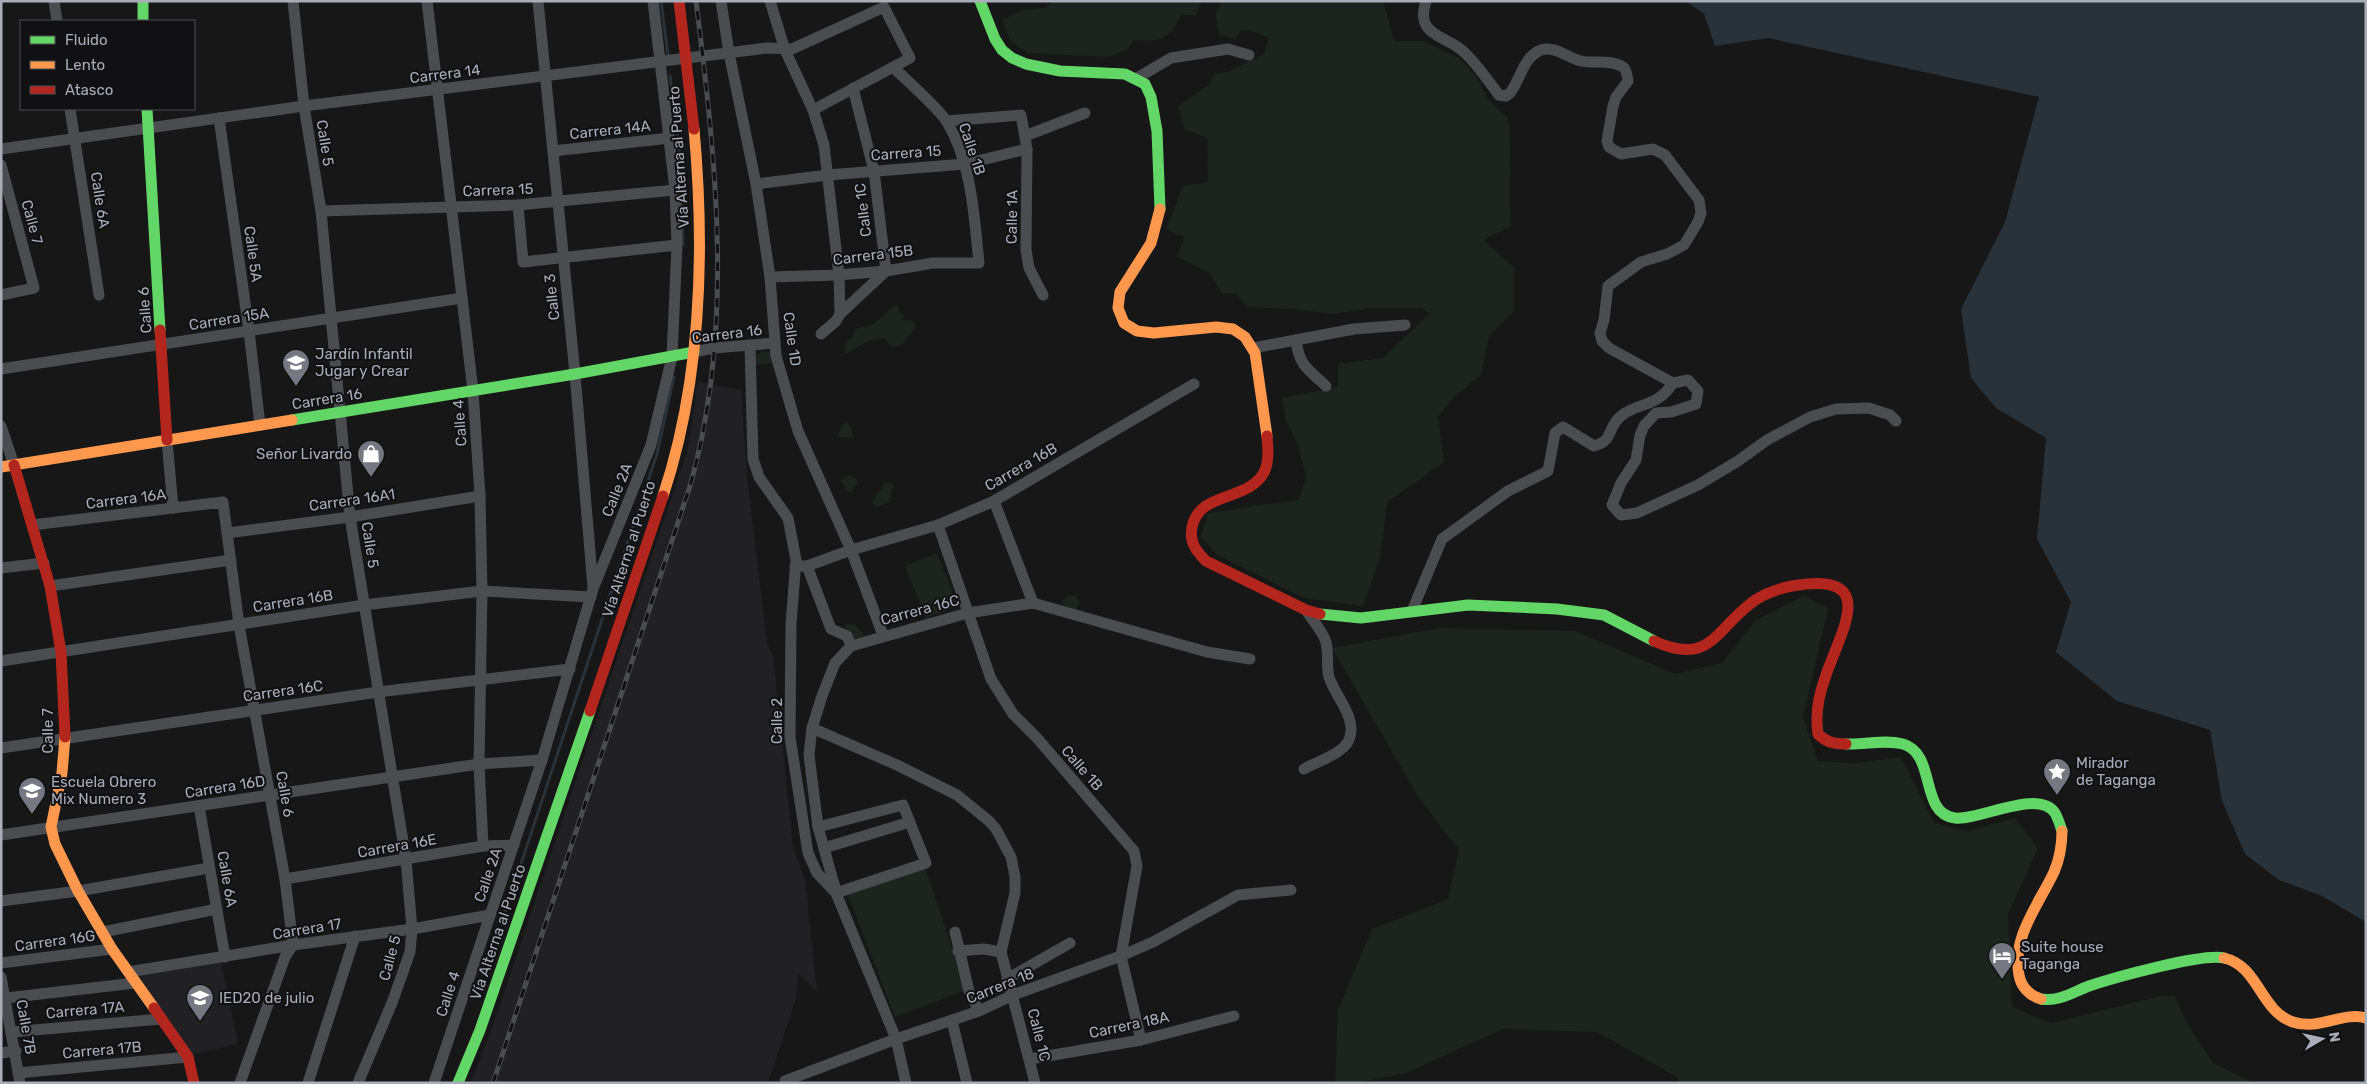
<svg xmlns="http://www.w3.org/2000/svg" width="2367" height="1084" viewBox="0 0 2367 1084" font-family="Rubik,sans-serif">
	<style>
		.built { fill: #212123 }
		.green { fill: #1d241e }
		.water { fill: #2a3239 }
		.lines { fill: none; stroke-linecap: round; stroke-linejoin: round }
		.stream { stroke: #2a3239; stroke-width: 3 }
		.street { stroke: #4b4c50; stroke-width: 11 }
		.fast { stroke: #63d668; stroke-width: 11 }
		.slow { stroke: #ff974d; stroke-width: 11 }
		.jam { stroke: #b3261e; stroke-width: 11 }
		.rail-casing { stroke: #4b4c4f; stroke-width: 5 }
		.rail { stroke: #111113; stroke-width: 3; stroke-dasharray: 9; stroke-linecap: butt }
		.labels { text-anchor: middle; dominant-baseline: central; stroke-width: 4; stroke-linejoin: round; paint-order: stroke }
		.street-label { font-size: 15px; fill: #a8adb8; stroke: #111113 }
		.poi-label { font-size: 15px; fill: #a8adb8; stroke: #111113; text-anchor: start }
	</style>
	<rect width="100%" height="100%" fill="#171717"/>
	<g class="built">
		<polygon points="698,382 741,390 747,476 767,644 773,654 793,847 805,879 817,992 798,973 796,999 768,1083 470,1083 490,1034 687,452"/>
		<polygon points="221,962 238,1044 189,1055 134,974"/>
	</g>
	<g class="green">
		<path d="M 1053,1 L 1202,1 L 1196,15 L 1181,15 C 1168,41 1162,42 1134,40 L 1127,50 L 1108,57 L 1027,53 L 1010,41 L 1002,20 L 1022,10 L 1045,8 Z"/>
		<path d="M 1222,1 L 1383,1 L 1394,41 L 1424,41 L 1460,59 L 1475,75 L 1490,102 L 1508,118 C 1513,154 1507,190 1511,226 L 1483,240 L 1514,267 L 1514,311 L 1489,336 L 1481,375 L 1453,398 L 1438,417 L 1444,462 L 1387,502 L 1380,557 L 1363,606 L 1304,598 L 1217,555 L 1201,537 L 1207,514 L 1252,506 L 1299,500 L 1306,477 L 1298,444 L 1286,421 L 1282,398 L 1338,387 L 1338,364 L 1383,358 L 1430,313 L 1421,308 L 1370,308 L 1333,314 L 1292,309 L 1247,307 L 1236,293 L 1222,294 L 1210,273 L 1177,257 L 1184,237 L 1166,229 L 1183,186 L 1208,182 L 1207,138 L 1184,129 L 1178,106 L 1210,84 L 1213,74 L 1227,72 L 1264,54 L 1269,38 L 1250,30 L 1241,30 L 1235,39 L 1219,35 L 1216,12 Z"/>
		<path d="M 898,305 L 899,311 L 904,316 L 901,320 L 913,321 L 916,326 L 902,345 L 890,346 L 885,338 L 868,341 L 845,354 C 844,345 845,340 854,337 L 854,330 C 861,326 867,327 873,324 C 883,318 887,308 898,305 Z"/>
		<polygon points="763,351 772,353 774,363 753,365 752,357"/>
		<polygon points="847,423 851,426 853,438 837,437 843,424"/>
		<polygon points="849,475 856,478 858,483 852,491 848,492 841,480"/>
		<polygon points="889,481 894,485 891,493 891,502 876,507 872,504 877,492 882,490 883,485"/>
		<polygon points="937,553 958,606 926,618 905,566"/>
		<circle cx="1071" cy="603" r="8"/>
		<polygon points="1805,595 1828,609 1803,717 1818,761 1855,763 1901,757 1934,823 1967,831 2015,818 2038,848 2008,914 2012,1007 2051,1023 2161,996 2175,996 2185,1020 2213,1063 2254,1083 1680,1083 1677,1077 1597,1032 1503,1029 1406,1073 1356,1083 1335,1083 1338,1010 1372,929 1448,899 1459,850 1419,798 1332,648 1440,628 1575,631 1675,674 1722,663 1755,621"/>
		<path d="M 846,624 C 858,623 858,629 865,635 L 855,639 L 843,633 Z"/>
		<polygon points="925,867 966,990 895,1017 848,895"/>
	</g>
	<polygon class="water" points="1686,1 2366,1 2366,922 2322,896 2279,880 2245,854 2222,801 2210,730 2117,701 2056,652 2071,602 2037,539 2046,438 1996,408 1971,378 1961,309 2005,222 2039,97 1768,38 1715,46 1704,14"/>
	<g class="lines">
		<g class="stream">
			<polyline points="661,1 668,55"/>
			<polyline points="670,76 680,157 683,244"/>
			<polyline points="504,915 657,454 674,377"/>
		</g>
		<g class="street">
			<polyline points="54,1 57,21"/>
			<polyline points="293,1 304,106 321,211 350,517 406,860 412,929 410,952 392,1003 358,1083"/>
			<polyline points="427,1 473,391 480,496 482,591 479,764 483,846"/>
			<polyline points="538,1 575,374 593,587"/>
			<polyline points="721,1 729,53 756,184 770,277 776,356 798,431 851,550 883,635"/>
			<polyline points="770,1 785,50 813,110 824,145 839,275 840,314"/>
			<path d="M 1426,1 C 1414,37 1447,35 1465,53 C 1478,65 1488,81 1499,95 L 1506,96 L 1510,93 C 1521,79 1523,57 1541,50 C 1554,45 1568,58 1581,61 C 1594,64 1611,59 1623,67 C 1627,70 1627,76 1628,81 L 1616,97 L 1613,106 L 1607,141 L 1609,147 L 1621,154 L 1653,149 L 1665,155 L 1699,200 L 1701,213 L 1698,222 L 1684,245 L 1667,254 L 1641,262 L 1608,286 L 1604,320 L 1600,333 L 1602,341 L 1609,348 L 1673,383"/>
			<polyline points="1137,78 1171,58 1228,49 1249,55"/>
			<polyline points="70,109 99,295"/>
			<polyline points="219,118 249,331 260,425"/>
			<polyline points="947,121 1021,115 1027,149 1026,250 1029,268 1043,295"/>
			<polyline points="1025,136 1085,113"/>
			<polyline points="1,149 304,106 687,58 767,48 792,49 884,7 910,58 813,110"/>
			<polyline points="553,151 670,138"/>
			<polyline points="1,165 34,288 1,295"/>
			<polyline points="756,184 828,175 965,164 1027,149"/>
			<polyline points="518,205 523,262 677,245"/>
			<polyline points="321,211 518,205 675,190"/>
			<path d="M 770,277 L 839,275 L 886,271 L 933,263 L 979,263 C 974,216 972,164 947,122 C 938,107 907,81 893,67"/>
			<polyline points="821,334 836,321 840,314 886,271 874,171 853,88"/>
			<path d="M 1296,340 C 1299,366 1308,369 1326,386"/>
			<polyline points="750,345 753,459 759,477 788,518 796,560 791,624 790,737 808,853 817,873 836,893 896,1039 906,1083"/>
			<polyline points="1253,348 1354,329 1405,325"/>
			<polyline points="694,352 714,348 775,343"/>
			<polyline points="1,369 462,298"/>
			<polyline points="1,426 14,465"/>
			<polyline points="167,440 173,508"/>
			<polyline points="994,501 1033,603"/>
			<polyline points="32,525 223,502 239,625 285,879 293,945 285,957 240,1083"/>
			<polyline points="938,525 991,679 1013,714 1037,738 1134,851 1137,866 1121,956 1141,1040"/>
			<polyline points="227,533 350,517 480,496"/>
			<polyline points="795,566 807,566 851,550 938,525 994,501 1194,384"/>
			<polyline points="807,566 831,629 847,636 851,646"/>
			<polyline points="1,568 44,563"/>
			<polyline points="50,586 231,560"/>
			<path d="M 1412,611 L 1442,539 L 1508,491 L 1548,471 L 1555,433 L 1563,427 L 1594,446 C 1614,441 1607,427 1621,416 C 1638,402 1657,408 1673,383 L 1688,380 L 1698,391 L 1696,404 L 1671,412 L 1656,413 L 1644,426 L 1640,435 L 1636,460 L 1621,483 L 1612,505 L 1621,515 L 1637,513 L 1698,485 L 1738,461 L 1767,440 L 1810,417 L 1836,409 L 1869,408 L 1890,415 L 1896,421"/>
			<polyline points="1,661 364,605 482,591 591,597"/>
			<polyline points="812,728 897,765 957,795 989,821 996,829 1011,857 1015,877 1015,893 1001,952 1035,1083"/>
			<polyline points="1,748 378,692 570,669"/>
			<path d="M 1304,769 C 1318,761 1346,753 1350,737 C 1356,716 1335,696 1329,677 C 1326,666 1329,653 1326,642 C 1322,630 1312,620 1306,610"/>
			<polyline points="199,806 225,957"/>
			<polyline points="818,827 903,805 926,863 836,893"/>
			<polyline points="1,835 479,764 542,760"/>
			<polyline points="824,848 910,822"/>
			<polyline points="285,879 483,846 514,845"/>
			<polyline points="836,891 818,827 809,755 812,728 822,696 835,663 851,646 968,613 1033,603 1207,652 1250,659"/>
			<polyline points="1,901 78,891 209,868"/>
			<polyline points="103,932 217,909"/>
			<polyline points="955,932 969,991 979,1011"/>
			<polyline points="958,951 984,949 1001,952"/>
			<polyline points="1,963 112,949"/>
			<polyline points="128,972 293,945 412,929 490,915"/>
			<polyline points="1,977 20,1083"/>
			<polyline points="1007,979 1070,943"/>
			<polyline points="6,998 135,983"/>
			<polyline points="952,1021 967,1083"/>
			<polyline points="11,1032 161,1019"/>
			<polyline points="1,1053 16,1051"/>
			<polyline points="1030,1059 1141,1040 1234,1016"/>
			<polyline points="18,1073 188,1057"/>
			<polyline points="308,1083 355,936"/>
			<polyline points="434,1083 542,760 593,589 651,445 672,357 677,245 675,190 653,1"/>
			<polyline points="786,1083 785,1081 896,1039 979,1011 1013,995 1121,956 1153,942 1238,895 1291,890"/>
		</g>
		<g class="fast">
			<polyline points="143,1 143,21"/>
			<polyline points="980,1 995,39 1002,50 1012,58 1026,64 1060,71 1125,74 1145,84 1151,97 1157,131 1160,209"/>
			<polyline points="147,109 160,330"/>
			<polyline points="292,420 575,374 694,352"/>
			<polyline points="1320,614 1361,618 1468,605 1557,609 1604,615 1654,641"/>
			<path d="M 1846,744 C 1865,745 1885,739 1903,744 C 1937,754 1919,814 1955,818 C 1979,821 2038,788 2055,813 C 2058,818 2060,825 2062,831"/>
			<path d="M 2041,999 C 2059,1002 2073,992 2089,986 C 2113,978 2202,953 2224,958"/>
			<polyline points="458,1083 480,1030 590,711"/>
		</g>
		<g class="slow">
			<polyline points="1160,209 1151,243 1120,292 1118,308 1124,323 1137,331 1154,333 1216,327 1233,329 1245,337 1255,353 1267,436"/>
			<polyline points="1,467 292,420"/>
			<path d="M 663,496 C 702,379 705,250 694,129"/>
			<polyline points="65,737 62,773 51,827 55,844 78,891 112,949 154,1008"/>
			<path d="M 2224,958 C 2259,966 2260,1011 2293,1022 C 2318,1031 2343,1011 2366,1018"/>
			<path d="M 2041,999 C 2030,996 2021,987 2019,975 C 2012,936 2038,906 2054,872 C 2060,858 2062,846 2062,831"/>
		</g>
		<g class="jam">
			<polyline points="679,1 694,129"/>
			<polyline points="160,330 167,440"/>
			<path d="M 1267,436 C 1268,449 1270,466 1261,477 C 1242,501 1199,493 1192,527 C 1189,542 1196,551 1206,561 L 1306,610 L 1320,614"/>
			<polyline points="14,465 50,586 61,652 65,737"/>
			<path d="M 1654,641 C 1709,666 1714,632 1750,604 C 1762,594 1777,589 1792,586 C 1882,570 1840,632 1825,678 C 1818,697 1815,714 1818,734 C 1826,742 1834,744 1846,744"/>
			<polyline points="590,711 663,496"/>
			<polyline points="154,1008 188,1057 194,1083"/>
		</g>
		<defs>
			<path id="rail" d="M 493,1083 L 690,486 C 735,329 716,161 696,1"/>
		</defs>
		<use href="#rail" class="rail-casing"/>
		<use href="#rail" class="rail"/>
	</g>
	<defs>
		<symbol id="school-pin" viewBox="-11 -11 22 30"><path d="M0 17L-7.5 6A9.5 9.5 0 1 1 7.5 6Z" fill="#757880" stroke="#111113"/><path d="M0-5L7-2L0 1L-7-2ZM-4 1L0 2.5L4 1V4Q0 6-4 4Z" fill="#fff"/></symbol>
		<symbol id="shop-pin" viewBox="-11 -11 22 30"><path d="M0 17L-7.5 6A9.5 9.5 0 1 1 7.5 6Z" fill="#757880" stroke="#111113"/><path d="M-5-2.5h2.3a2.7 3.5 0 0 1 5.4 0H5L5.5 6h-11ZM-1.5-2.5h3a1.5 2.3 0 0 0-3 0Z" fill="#fff"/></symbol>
		<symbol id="sight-pin" viewBox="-11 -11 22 30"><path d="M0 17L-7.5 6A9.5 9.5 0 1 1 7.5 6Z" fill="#757880" stroke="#111113"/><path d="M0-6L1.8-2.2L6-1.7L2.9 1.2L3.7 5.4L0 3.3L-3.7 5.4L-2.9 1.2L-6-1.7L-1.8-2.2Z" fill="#fff"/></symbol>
		<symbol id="hotel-pin" viewBox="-11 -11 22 30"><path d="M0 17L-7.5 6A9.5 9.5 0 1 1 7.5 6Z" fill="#757880" stroke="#111113"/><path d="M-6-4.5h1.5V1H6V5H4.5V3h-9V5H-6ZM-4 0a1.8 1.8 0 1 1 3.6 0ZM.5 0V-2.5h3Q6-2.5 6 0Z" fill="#fff"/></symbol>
	</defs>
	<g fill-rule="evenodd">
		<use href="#school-pin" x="280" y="347" width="32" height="43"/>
		<use href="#shop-pin" x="355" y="438" width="32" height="43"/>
		<use href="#sight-pin" x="2041" y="756" width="32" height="43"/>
		<use href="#school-pin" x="16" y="775" width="32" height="43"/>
		<use href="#hotel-pin" x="1986" y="940" width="32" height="43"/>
		<use href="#school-pin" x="184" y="982" width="32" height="43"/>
	</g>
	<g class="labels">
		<g class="street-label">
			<text transform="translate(445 74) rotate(-7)">Carrera 14</text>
			<text transform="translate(610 130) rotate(-6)">Carrera 14A</text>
			<text transform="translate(325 143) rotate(81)">Calle 5</text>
			<text transform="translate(972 149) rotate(71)">Calle 1B</text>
			<text transform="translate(906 153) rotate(-4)">Carrera 15</text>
			<text transform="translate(679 157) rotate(-94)">Vía Alterna al Puerto</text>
			<text transform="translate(498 190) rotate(-2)">Carrera 15</text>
			<text transform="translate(100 200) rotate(81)">Calle 6A</text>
			<text transform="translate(863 210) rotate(-97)">Calle 1C</text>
			<text transform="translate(1012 217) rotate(-89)">Calle 1A</text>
			<text transform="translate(32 222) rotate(75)">Calle 7</text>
			<text transform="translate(253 254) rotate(82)">Calle 5A</text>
			<text transform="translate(873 255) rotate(-7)">Carrera 15B</text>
			<text transform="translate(552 297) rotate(-96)">Calle 3</text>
			<text transform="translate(145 310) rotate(-94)">Calle 6</text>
			<text transform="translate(229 319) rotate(-9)">Carrera 15A</text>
			<text transform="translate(727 334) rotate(-7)">Carrera 16</text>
			<text transform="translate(792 339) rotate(82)">Calle 1D</text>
			<text transform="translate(327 399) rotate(-9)">Carrera 16</text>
			<text transform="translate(460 423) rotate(-94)">Calle 4</text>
			<text transform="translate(1021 467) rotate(-30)">Carrera 16B</text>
			<text transform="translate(617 490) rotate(-68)">Calle 2A</text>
			<text transform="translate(126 499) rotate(-7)">Carrera 16A</text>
			<text transform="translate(352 500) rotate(-8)">Carrera 16A1</text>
			<text transform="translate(370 545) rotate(81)">Calle 5</text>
			<text transform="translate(629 549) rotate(-72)">Vía Alterna al Puerto</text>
			<text transform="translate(293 601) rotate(-9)">Carrera 16B</text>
			<text transform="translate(920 610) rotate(-15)">Carrera 16C</text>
			<text transform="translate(283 691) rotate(-8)">Carrera 16C</text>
			<text transform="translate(777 721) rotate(-90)">Calle 2</text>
			<text transform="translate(48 731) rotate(-90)">Calle 7</text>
			<text transform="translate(1082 768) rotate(49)">Calle 1B</text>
			<text transform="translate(225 787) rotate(-9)">Carrera 16D</text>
			<text transform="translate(285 794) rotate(80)">Calle 6</text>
			<text transform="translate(397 846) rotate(-10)">Carrera 16E</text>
			<text transform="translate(488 875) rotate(-71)">Calle 2A</text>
			<text transform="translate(227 879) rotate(80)">Calle 6A</text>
			<text transform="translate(307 929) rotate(-9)">Carrera 17</text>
			<text transform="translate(498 932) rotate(-71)">Vía Alterna al Puerto</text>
			<text transform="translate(55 941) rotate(-8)">Carrera 16G</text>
			<text transform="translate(390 958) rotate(-75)">Calle 5</text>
			<text transform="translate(1000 986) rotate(-22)">Carrera 18</text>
			<text transform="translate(448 994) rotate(-72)">Calle 4</text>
			<text transform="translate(85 1010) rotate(-5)">Carrera 17A</text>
			<text transform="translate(1129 1025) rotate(-12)">Carrera 18A</text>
			<text transform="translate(26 1027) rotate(80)">Calle 7B</text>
			<text transform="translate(1039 1035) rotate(76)">Calle 1C</text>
			<text transform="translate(102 1050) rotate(-5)">Carrera 17B</text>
		</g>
		<g class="poi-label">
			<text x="315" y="354">Jardín Infantil<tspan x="315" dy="17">Jugar y Crear</tspan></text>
			<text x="352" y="454" text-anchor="end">Señor Livardo</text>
			<text x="2076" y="763">Mirador<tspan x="2076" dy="17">de Taganga</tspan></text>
			<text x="51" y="782">Escuela Obrero<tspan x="51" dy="17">Mix Numero 3</tspan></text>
			<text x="2021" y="947">Suite house<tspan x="2021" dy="17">Taganga</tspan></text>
			<text x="219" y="998">IED20 de julio</text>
		</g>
	</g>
	<rect width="2367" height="1084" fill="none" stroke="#a8adb8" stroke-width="5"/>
	<rect x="20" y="20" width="175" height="90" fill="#111113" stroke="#4d4f55"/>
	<rect x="30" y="36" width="25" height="8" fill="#63d668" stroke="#4d4f55"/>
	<text x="65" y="45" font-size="15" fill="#a8adb8">Fluido</text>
	<rect x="30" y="61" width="25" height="8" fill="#ff974d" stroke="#4d4f55"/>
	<text x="65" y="70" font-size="15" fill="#a8adb8">Lento</text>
	<rect x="30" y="86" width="25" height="8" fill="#b3261e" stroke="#4d4f55"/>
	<text x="65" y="95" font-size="15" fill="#a8adb8">Atasco</text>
	<g transform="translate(2322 1039) rotate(81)" stroke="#111113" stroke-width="4" paint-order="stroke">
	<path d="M0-4L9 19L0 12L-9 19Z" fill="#a8adb8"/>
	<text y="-8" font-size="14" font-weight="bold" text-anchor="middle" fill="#a8adb8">N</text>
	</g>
</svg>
